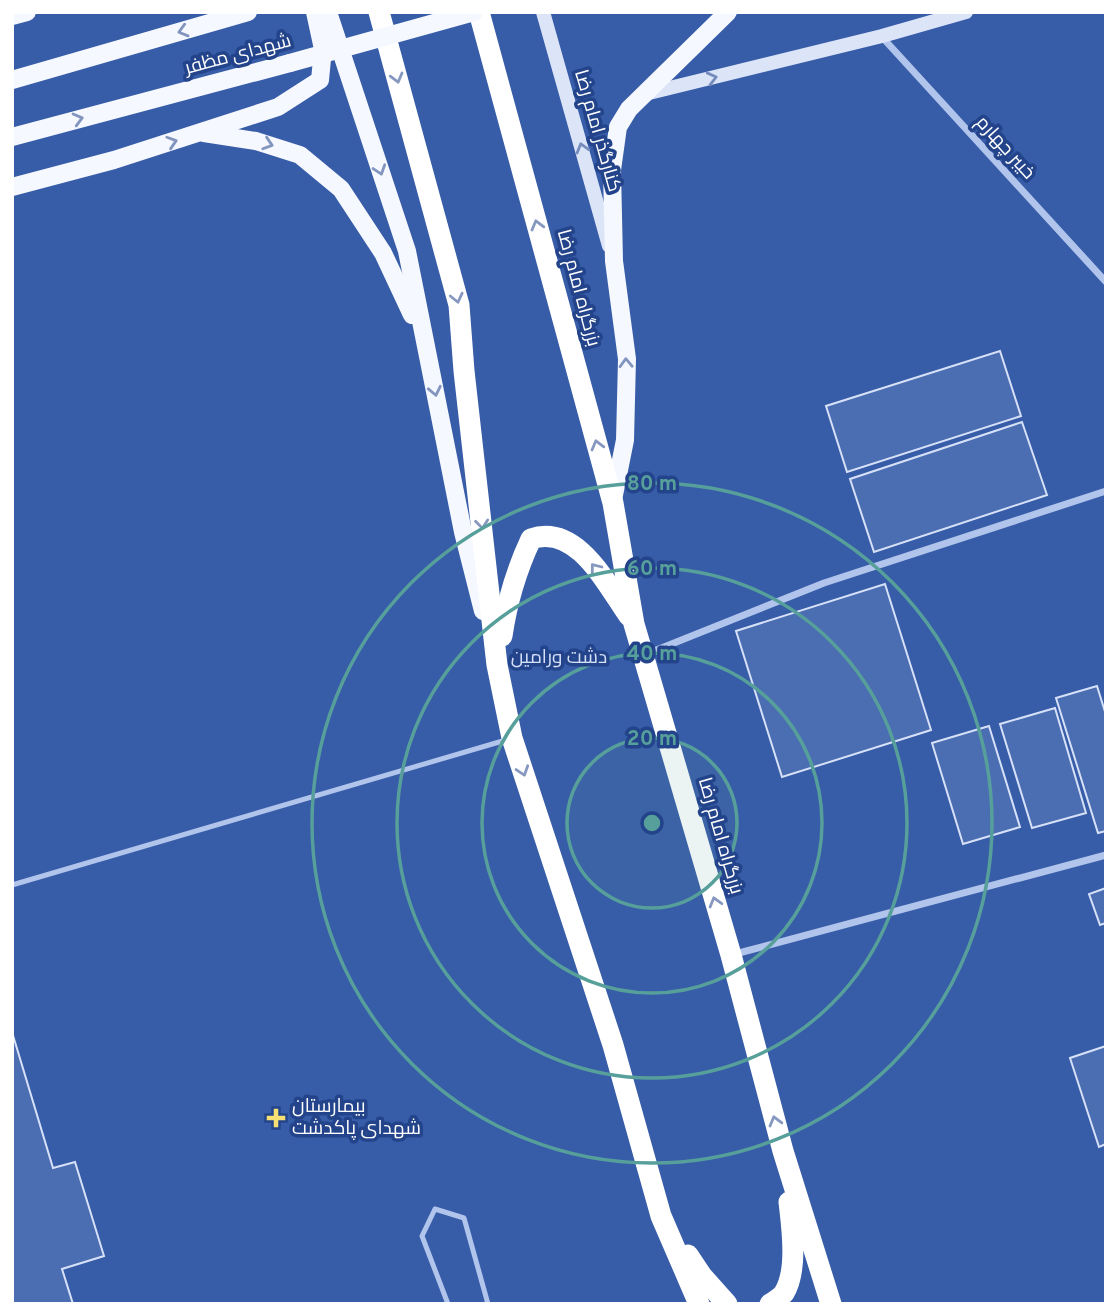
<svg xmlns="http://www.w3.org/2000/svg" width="1118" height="1316" viewBox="0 0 1118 1316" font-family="Overpass,Cairo,sans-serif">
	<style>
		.green { fill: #375ca8 }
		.building { fill: #4b6db2; stroke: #d6e1f8; stroke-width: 2 }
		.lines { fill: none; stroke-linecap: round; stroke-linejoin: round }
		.lane { stroke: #b1c4eb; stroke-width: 5 }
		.street { stroke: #b1c4eb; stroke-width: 7 }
		.secondary { stroke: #dce5f8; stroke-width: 14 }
		.primary { stroke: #f5f8fe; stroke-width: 18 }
		.highway { stroke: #fff; stroke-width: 21 }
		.primary-bridge { stroke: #f5f8fe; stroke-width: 18 }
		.oneway { stroke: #8295bf }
		.oneway2 { stroke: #8698bf }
		.oneway3 { stroke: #768cbc }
		.ring { fill: none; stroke: #579f9a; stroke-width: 3.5 }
		.poi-dot { fill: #f6e074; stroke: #23448b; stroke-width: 2.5 }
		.labels { text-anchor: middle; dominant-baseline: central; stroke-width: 7; stroke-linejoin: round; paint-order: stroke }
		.street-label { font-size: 19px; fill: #fff; stroke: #23448b }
		.park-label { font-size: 19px; fill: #d6e1f8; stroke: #23448b }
		.poi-label { font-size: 19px; fill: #fff; stroke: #23448b; text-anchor: start }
		.centre { fill: #579f9a; stroke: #23448b; stroke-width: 3.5 }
		.ring-label { font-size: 21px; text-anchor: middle; font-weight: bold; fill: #579f9a; stroke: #23448b; stroke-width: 7; stroke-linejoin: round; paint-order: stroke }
	</style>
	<rect width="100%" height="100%" fill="#23448b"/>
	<rect class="green" x="12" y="12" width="1094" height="1292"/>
	<g class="building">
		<polygon points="1000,351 1021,416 847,472 826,406"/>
		<polygon points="1022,422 1047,495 874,552 850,479"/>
		<polygon points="885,584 931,730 782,777 736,631"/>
		<polygon points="1097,686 1106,715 1106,831 1098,833 1056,698"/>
		<polygon points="1055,708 1086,813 1032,828 1000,724"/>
		<polygon points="989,726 1020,827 963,844 932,743"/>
		<polygon points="1106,888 1106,923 1100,925 1089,894"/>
		<polygon points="12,1032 53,1168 75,1162 104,1256 62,1269 73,1304 12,1304"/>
		<polygon points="1106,1046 1106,1144 1099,1147 1070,1058"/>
	</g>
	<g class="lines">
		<g class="lane">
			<polyline points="12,885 506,740"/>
			<polyline points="448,1304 422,1236 435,1209 464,1218 488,1304"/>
		</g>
		<g class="street">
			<polyline points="882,37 1106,282"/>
			<polyline points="644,655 824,583 1106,491"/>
			<polyline points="735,954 1106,855"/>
		</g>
		<g class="secondary">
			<polyline points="543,12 609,246"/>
			<polyline points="645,94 882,36 966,12"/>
		</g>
		<g class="primary">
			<polyline points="328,12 407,251 463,532 483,611"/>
			<polyline points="12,16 27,12"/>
			<polyline points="12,80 248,12"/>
			<polyline points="204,133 256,141 300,155 341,189 383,253 412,315"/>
			<polyline points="12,137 290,63"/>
			<polyline points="12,187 114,160 278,107 320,80 323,49 315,12"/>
			<polyline points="613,500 625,440 627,359 614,261 612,170 618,127 629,109 728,12"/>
		</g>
		<g class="highway">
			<polyline points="379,12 459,305 464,371 497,665 512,738 613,1045 661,1216 699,1304"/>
			<polyline points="479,12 613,503 634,624 731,955 783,1151 831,1304"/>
			<path d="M 502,636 C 507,601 516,571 531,539 C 577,523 607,585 629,616"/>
			<polyline points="688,1255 702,1276 727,1304"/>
			<path d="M 770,1304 C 775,1301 781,1297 784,1293 C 798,1271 792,1228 789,1202"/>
		</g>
		<polyline class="primary-bridge" points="290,63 474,12"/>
	</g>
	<defs><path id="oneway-chevron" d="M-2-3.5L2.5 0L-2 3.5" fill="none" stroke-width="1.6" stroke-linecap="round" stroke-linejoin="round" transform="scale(1.75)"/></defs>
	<g class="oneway">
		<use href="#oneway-chevron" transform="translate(183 31) rotate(164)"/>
		<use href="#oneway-chevron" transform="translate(78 119) rotate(-15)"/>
		<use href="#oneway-chevron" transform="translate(172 142) rotate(-18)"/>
		<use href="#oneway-chevron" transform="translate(268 144) rotate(18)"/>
		<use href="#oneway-chevron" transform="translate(380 170) rotate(72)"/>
		<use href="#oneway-chevron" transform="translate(626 363) rotate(-92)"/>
		<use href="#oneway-chevron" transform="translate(435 391) rotate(78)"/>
	</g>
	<g class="oneway2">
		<use href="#oneway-chevron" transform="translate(397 78) rotate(75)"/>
		<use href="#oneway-chevron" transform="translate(537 225) rotate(-105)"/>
		<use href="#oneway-chevron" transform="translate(457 298) rotate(77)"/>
		<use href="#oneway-chevron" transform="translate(597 445) rotate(-105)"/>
		<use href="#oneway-chevron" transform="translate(482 524) rotate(84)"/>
		<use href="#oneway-chevron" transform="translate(595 568) rotate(-128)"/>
		<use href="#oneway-chevron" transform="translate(523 771) rotate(72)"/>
		<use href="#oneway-chevron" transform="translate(715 902) rotate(-106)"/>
		<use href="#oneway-chevron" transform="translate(775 1121) rotate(-105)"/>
	</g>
	<g class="oneway3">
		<use href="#oneway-chevron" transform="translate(712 78) rotate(-14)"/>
		<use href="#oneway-chevron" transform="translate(582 148) rotate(-106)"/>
	</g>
	<circle cx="652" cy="823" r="85" fill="#579f9a" fill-opacity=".12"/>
	<g class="ring">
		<circle cx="652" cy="823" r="85"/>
		<circle cx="652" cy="823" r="170"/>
		<circle cx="652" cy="823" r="255"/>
		<circle cx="652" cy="823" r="340"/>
	</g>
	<path class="poi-dot" d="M272.5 1107.5h7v7h7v7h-7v7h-7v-7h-7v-7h7z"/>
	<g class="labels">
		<g class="street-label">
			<text transform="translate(238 55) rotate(-15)">شهدای مظفر</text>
			<text transform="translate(597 131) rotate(74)">کنارگذر امام رضا</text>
			<text transform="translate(1005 148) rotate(48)">خیبر چهارم</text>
			<text transform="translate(578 288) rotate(75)">بزرگراه امام رضا</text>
			<text transform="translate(720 836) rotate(74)">بزرگراه امام رضا</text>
		</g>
		<g class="park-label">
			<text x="559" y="658">دشت ورامین</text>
		</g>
		<g class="poi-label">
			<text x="292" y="1107">بیمارستان<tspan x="292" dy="22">شهدای پاکدشت</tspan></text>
		</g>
	</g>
	<circle cx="652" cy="823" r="10" class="centre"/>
	<g class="ring-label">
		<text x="652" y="490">80 m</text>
		<text x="652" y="575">60 m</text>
		<text x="652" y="660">40 m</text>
		<text x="652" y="745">20 m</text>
	</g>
	<rect width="1118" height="1316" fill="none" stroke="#ffffff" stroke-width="28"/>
</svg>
